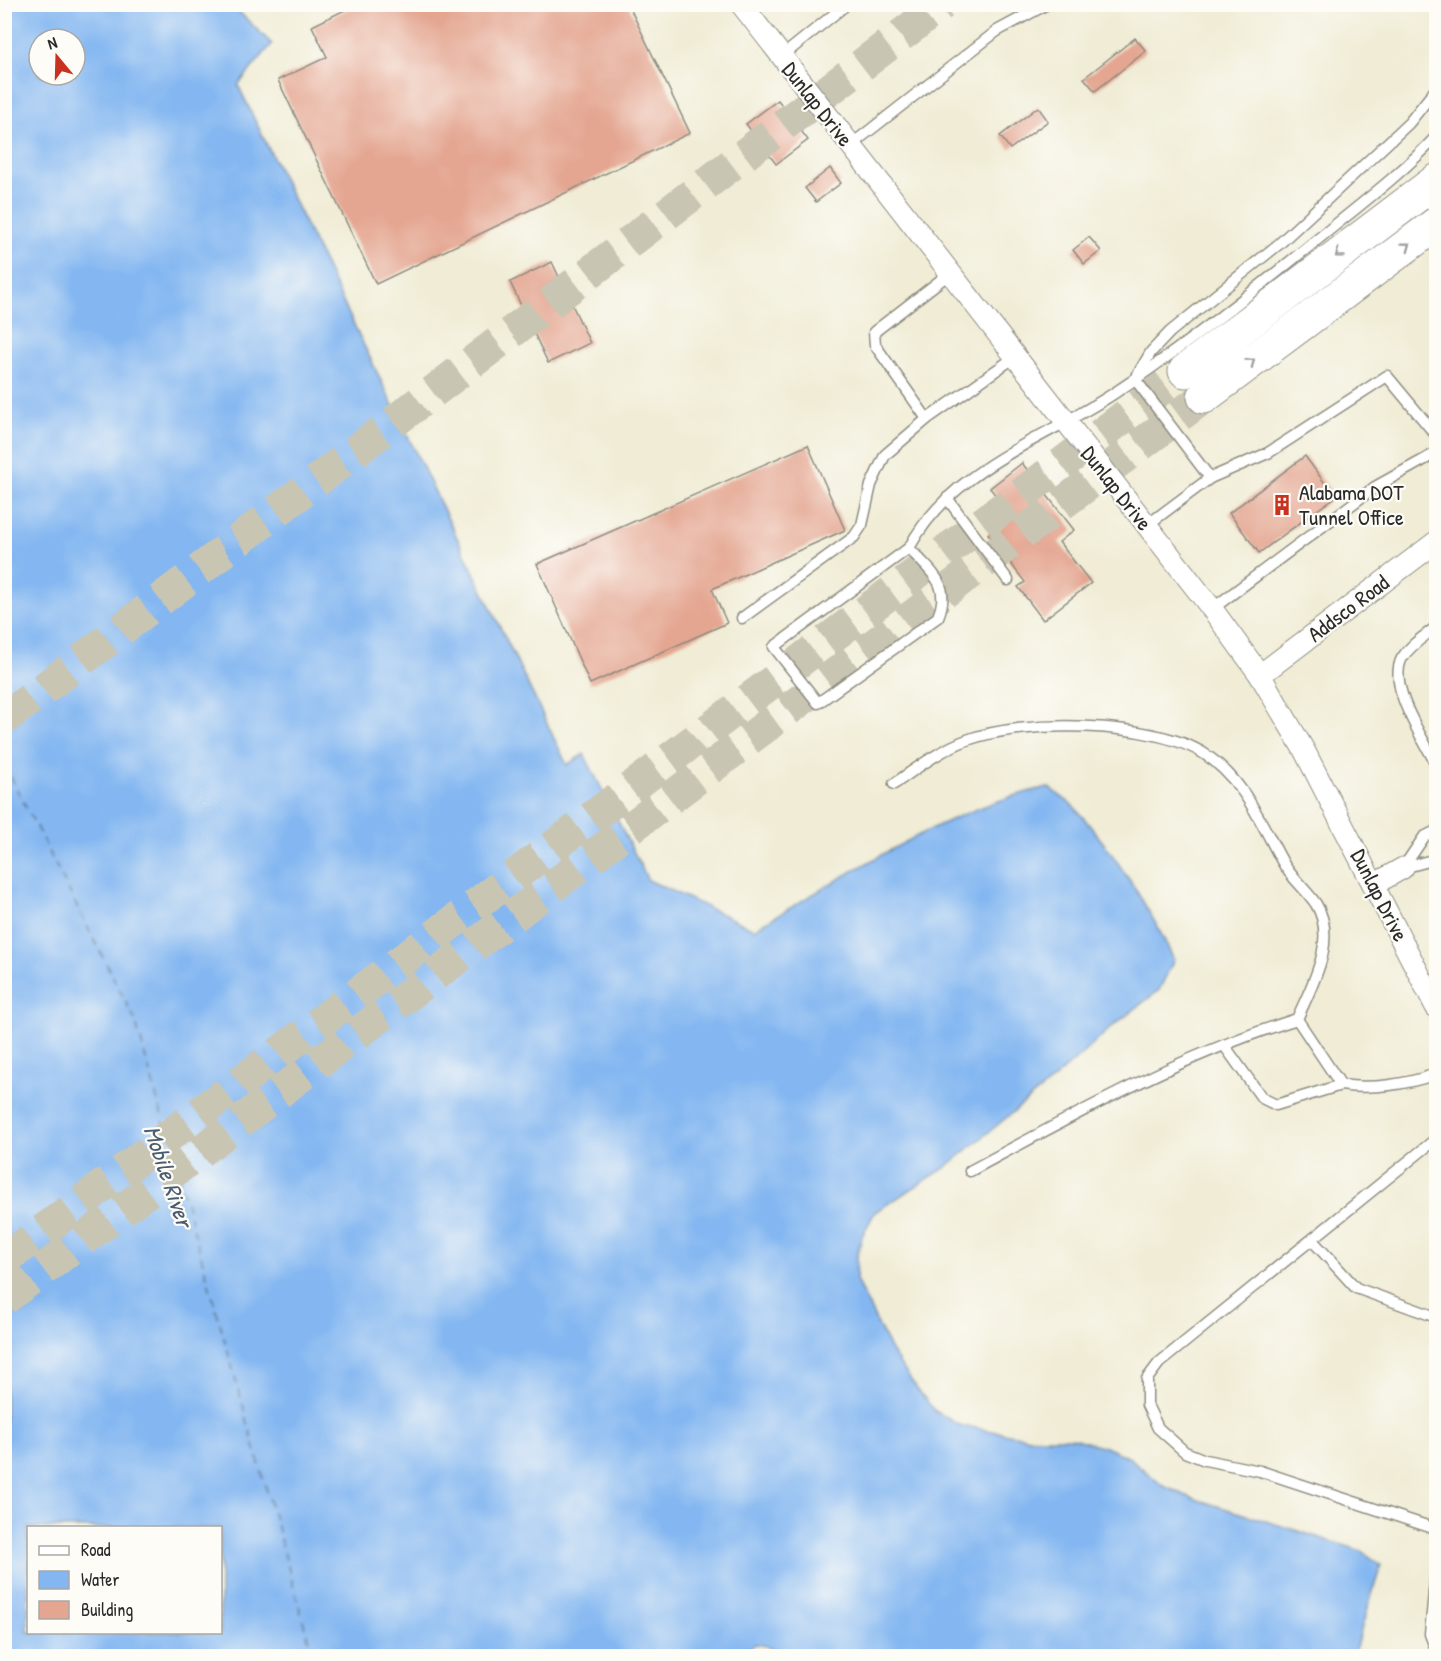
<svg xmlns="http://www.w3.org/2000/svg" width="1441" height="1661" viewBox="0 0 1441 1661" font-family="'Patrick Hand',sans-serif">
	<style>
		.water { fill: #84b7f1; stroke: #58718e; stroke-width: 1.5; fill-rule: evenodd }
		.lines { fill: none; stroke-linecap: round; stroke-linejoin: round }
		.ferry { stroke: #4a5c70; stroke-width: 1.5; stroke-dasharray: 8 6; stroke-linecap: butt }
		.building { fill: #e4a691 }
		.primary-tunnel { stroke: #c9c5b3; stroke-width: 33; stroke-dasharray: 33 16; stroke-linecap: butt }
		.highway-tunnel { stroke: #c9c5b3; stroke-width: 33; stroke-dasharray: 33 16; stroke-linecap: butt }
		.lane-casing { stroke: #8e8c80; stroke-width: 13 }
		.street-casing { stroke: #8e8c80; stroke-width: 23 }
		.highway-casing { stroke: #8e8c80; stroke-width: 35 }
		.lane { stroke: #fff; stroke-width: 10 }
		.street { stroke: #fff; stroke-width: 21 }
		.highway { stroke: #fff; stroke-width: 33 }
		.oneway { stroke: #a0a0a0 }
		.labels { text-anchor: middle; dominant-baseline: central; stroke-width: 4.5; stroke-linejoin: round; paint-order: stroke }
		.street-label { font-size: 22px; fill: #2b2b2b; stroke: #fdfcf7 }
		.poi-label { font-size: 22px; fill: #2b2b2b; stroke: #fdfcf7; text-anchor: start }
		.water-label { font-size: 24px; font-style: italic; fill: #4a5c70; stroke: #fdfcf7 }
	</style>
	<rect width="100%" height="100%" fill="#fdfcf7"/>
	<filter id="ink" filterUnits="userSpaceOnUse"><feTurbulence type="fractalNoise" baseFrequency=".0167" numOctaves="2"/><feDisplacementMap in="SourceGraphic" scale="12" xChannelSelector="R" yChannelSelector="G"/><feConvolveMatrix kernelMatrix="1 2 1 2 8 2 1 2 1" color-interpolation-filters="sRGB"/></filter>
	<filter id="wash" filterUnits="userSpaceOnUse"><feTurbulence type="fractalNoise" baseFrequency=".008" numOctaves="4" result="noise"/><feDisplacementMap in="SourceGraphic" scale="24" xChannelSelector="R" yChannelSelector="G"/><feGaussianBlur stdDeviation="1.35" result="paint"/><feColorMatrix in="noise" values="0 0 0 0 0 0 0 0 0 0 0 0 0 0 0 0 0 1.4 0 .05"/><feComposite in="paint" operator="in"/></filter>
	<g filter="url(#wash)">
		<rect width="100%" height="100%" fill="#f0ecd5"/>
		<path class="water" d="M 5,4 L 232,5 L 272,44 L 238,85 L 567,765 L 584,754 L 648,880 L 754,929 C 846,876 943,810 1048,787 C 1058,795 1070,801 1077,810 C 1115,854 1150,908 1174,960 L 1159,990 L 1113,1026 L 1055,1078 L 945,1168 L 875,1212 L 862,1236 L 857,1256 L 856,1280 L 891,1351 L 917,1389 L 935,1411 L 959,1425 L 1031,1438 L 1072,1438 L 1105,1447 L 1130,1458 L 1163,1486 L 1192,1498 L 1362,1551 L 1381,1565 L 1353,1656 L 783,1656 L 766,1646 L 755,1644 L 736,1656 L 5,1656 ZM 39,39 L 75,39 L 75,75 L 39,75 ZM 28,1528 L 220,1528 L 220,1632 L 28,1632 Z"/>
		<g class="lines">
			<polyline class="ferry" points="4,764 135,1020 313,1656"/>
		</g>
		<g id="blocks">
			<g class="building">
				<polygon points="357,4 628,4 690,133 376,284 278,80 327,57 312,26"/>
				<polygon points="1135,38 1146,51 1095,91 1084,78"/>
				<polygon points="778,100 808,140 776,164 746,124"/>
				<polygon points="1038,107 1048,121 1010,149 1000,136"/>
				<polygon points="830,168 841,183 816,202 805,188"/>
				<polygon points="1089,237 1101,251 1084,264 1073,250"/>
				<polygon points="552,262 590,343 548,363 510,282"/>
				<polygon points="808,445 845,530 712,589 727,623 590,684 537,564"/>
				<polygon points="1305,456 1335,497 1259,553 1229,513"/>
				<polygon points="1022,463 1074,530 1059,542 1091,583 1043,620 1018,587 1025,582 988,534 1011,516 990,488"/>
			</g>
		</g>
	</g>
	<g filter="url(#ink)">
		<use href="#blocks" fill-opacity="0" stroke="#8e8c80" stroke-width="1.5"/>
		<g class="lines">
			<polyline class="primary-tunnel" points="4,719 942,4"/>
			<g class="highway-tunnel">
				<polyline points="4,1260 1185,371"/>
				<polyline points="4,1299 1204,397"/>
			</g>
			<defs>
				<g id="lane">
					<polyline points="781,57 847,4"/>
					<polyline points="851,145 997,31 1047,4"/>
					<polyline points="1138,374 1151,352 1170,332 1279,244 1409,123 1436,89"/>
					<polyline points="1135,379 1210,478"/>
					<polyline points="927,419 875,345 874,332 950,273"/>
					<polyline points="947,498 1008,580"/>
					<polyline points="1146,526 1210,478 1268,453 1387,376 1436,435"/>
					<path d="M 909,548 C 952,468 1041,441 1113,394 C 1186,346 1255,290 1323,235 C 1361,204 1402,173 1436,137"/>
					<path d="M 909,548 C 930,572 952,583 938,617 L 818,703 L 774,647 Z"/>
					<polyline points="1212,609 1375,487 1436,453"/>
					<polyline points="742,618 854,537 862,525 871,485 885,455 927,419 1015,357"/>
					<path d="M 1436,627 C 1425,636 1410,645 1402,658 C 1387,686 1423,738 1436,764"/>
					<path d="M 894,784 C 917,768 940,750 967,740 C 1022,719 1152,721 1203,753 C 1243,778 1260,821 1282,861 C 1290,877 1306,889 1316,904 C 1338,940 1312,985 1297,1019 C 1181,1055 1076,1114 970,1171"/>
					<polyline points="1403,868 1424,837 1436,831"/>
					<polyline points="1403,868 1436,859"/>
					<path d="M 1297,1019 L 1341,1085 C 1371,1090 1408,1084 1436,1074"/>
					<polyline points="1224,1045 1262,1098 1276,1105 1341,1085"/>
					<polyline points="1436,1139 1159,1363 1147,1379 1147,1405 1158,1428 1185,1452 1205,1460 1260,1471 1436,1529"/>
					<polyline points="1312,1240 1356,1288 1436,1317"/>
					<polyline points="1436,1571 1430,1634 1436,1650"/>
				</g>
				<g id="street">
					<polyline points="741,4 1212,609 1260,675 1304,750 1436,1007"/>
					<polyline points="1260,675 1436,542"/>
					<polyline points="1375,884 1403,868"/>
				</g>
				<g id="highway">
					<polyline points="1185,371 1436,181"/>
					<polyline points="1204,397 1436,224"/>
				</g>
			</defs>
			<use href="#lane" class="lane-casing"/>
			<use href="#street" class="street-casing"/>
			<use href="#highway" class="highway-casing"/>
			<use href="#lane" class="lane"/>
			<use href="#street" class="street"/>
			<use href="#highway" class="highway"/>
		</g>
		<defs><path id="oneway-chevron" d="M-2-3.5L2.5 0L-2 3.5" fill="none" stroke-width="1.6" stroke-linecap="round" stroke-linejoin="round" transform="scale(1.5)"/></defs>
		<g class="oneway">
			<use href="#oneway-chevron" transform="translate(1407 246) rotate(-37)"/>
			<use href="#oneway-chevron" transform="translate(1339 254) rotate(143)"/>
			<use href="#oneway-chevron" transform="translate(1251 362) rotate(-37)"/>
		</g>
	</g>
	<defs>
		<symbol id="building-bare" viewBox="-9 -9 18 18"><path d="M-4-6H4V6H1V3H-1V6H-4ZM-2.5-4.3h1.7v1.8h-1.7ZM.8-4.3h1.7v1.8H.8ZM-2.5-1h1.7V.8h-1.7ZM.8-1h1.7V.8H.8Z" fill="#c8321e" stroke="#fdfcf7" stroke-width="2.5" paint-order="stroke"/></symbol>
	</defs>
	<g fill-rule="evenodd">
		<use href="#building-bare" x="1267" y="490" width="30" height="30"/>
	</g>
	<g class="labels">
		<g class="street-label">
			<text transform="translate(818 104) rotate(52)">Dunlap Drive</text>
			<text transform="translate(1117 488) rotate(52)">Dunlap Drive</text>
			<text transform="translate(1348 608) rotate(-37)">Addsco Road</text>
			<text transform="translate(1380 895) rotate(63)">Dunlap Drive</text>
		</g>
		<g class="poi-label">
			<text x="1299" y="492">Alabama DOT<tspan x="1299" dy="25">Tunnel Office</tspan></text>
		</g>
		<g class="water-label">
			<text transform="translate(169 1176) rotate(71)">Mobile River</text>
		</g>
	</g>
	<rect width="1441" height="1661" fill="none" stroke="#fdfcf7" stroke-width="24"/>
	<rect x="27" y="1526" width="195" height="108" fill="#fdfcf7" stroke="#a9a8a5" stroke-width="1.5"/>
	<rect x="39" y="1546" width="30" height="9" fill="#ffffff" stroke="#a9a8a5" stroke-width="1.5"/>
	<text x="81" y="1556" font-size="18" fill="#2b2b2b">Road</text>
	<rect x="39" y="1571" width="30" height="18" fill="#84b7f1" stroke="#a9a8a5" stroke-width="1.5"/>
	<text x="81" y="1586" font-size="18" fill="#2b2b2b">Water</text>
	<rect x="39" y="1601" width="30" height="18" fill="#e4a691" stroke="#a9a8a5" stroke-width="1.5"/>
	<text x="81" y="1616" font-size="18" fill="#2b2b2b">Building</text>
	<g transform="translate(57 57) rotate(341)"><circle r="28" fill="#fdfcf7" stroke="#a9a8a5" stroke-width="1.5"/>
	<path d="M0-4.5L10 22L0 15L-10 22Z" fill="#c8321e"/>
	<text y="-9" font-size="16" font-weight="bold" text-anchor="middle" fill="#2b2b2b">N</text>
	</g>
</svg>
